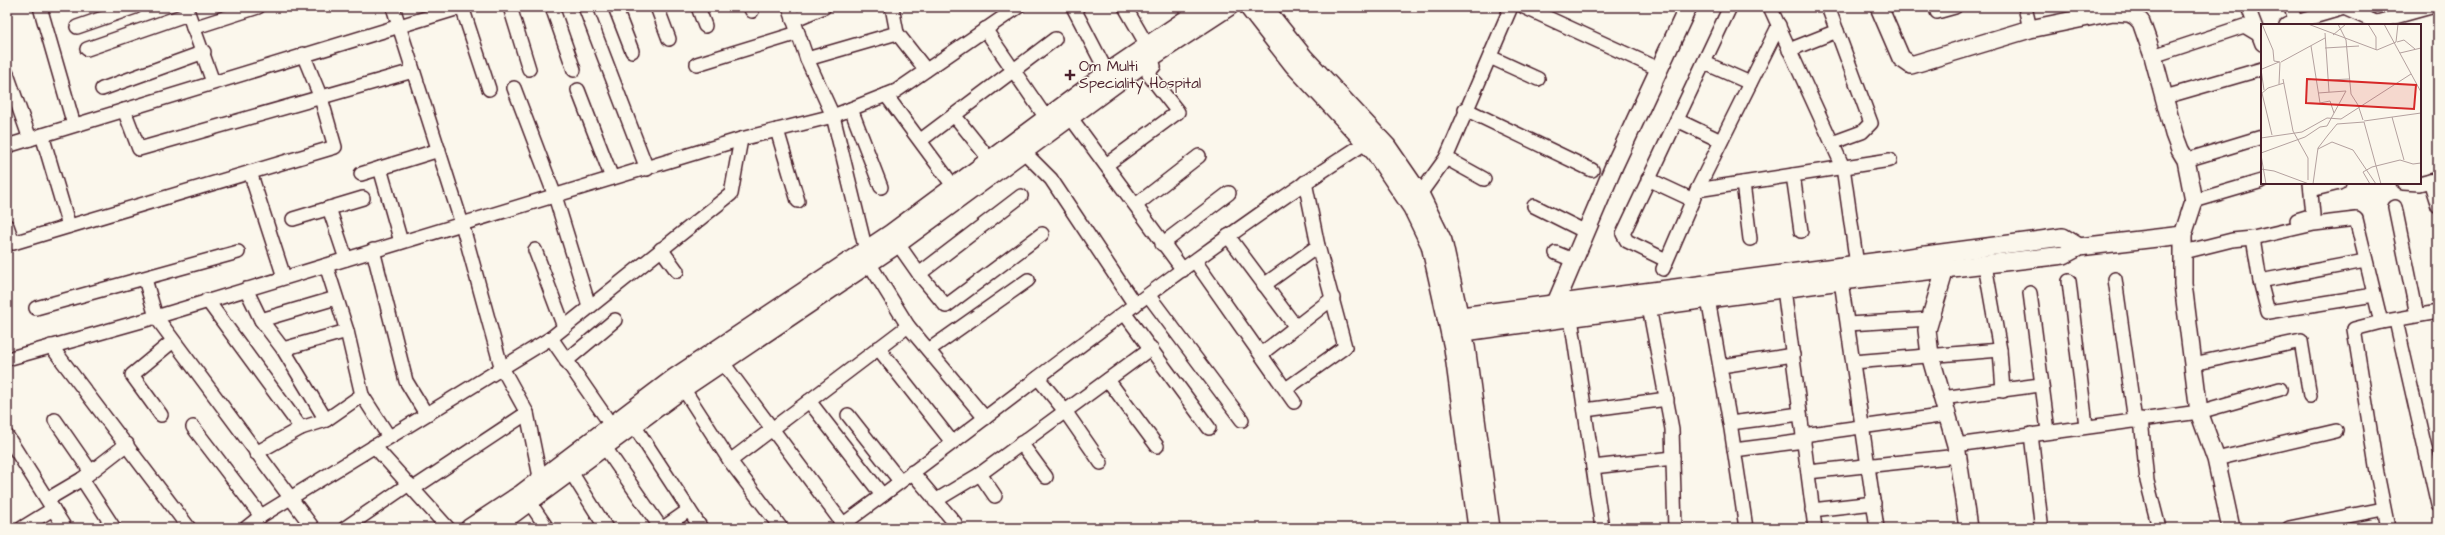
<svg xmlns="http://www.w3.org/2000/svg" width="2445" height="535" viewBox="0 0 2445 535" font-family="'Architects Daughter',sans-serif">
	<style>
		.lines { fill: none; stroke-linecap: round; stroke-linejoin: round }
		.minor-casing { stroke: #4a1f2b; stroke-width: 16 }
		.tertiary-casing { stroke: #4a1f2b; stroke-width: 20 }
		.minor { stroke: #fbf7ec; stroke-width: 13 }
		.tertiary { stroke: #fbf7ec; stroke-width: 17 }
		.poi-dot { fill: #4a1f2b; stroke: #fbf7ec; stroke-width: 1.5 }
		.labels { text-anchor: middle; dominant-baseline: central; stroke-width: 3; stroke-linejoin: round; paint-order: stroke }
		.poi-label { font-size: 15px; fill: #4a1f2b; stroke: #fbf7ec; text-anchor: start }
		.inset-road { fill: none; stroke: #b4a19f; stroke-width: 1 }
		.view { fill: #d62828; fill-opacity: 0.15; stroke: #d62828; stroke-width: 2 }
		.inset-edge { fill: none; stroke: #4a1f2b; stroke-width: 2 }
	</style>
	<rect width="100%" height="100%" fill="#fbf7ec"/>
	<filter id="ink" filterUnits="userSpaceOnUse"><feTurbulence type="fractalNoise" baseFrequency=".025" numOctaves="2"/><feDisplacementMap in="SourceGraphic" scale="8" xChannelSelector="R" yChannelSelector="G"/><feConvolveMatrix kernelMatrix="1 2 1 2 8 2 1 2 1" color-interpolation-filters="sRGB"/></filter>
	<g filter="url(#ink)">
		<g class="lines">
			<defs>
				<g id="minor">
					<polyline points="40,7 74,125"/>
					<polyline points="186,7 213,82"/>
					<polyline points="393,7 462,224 501,366 527,413 542,487"/>
					<polyline points="462,7 489,89"/>
					<polyline points="510,7 529,69"/>
					<polyline points="552,7 574,70"/>
					<polyline points="585,7 647,169"/>
					<polyline points="615,7 632,51"/>
					<polyline points="657,7 669,39"/>
					<polyline points="698,7 705,26"/>
					<polyline points="750,7 752,11"/>
					<polyline points="789,7 807,59 833,116 869,263 908,326 985,418"/>
					<polyline points="1073,7 1111,80"/>
					<polyline points="1125,7 1151,52"/>
					<polyline points="1524,7 1659,69"/>
					<polyline points="1770,7 1843,167 1858,272"/>
					<polyline points="1828,7 1871,123 1862,132 1832,143"/>
					<polyline points="2025,7 2030,29"/>
					<polyline points="2248,7 2262,44"/>
					<polyline points="2291,7 2295,21"/>
					<polyline points="1937,12 1955,7"/>
					<polyline points="793,20 824,7"/>
					<polyline points="2377,22 2431,7"/>
					<polyline points="2286,25 2344,8 2382,25"/>
					<polyline points="77,27 135,7"/>
					<polyline points="193,28 258,7"/>
					<polyline points="985,29 1051,125"/>
					<polyline points="897,33 926,70"/>
					<polyline points="87,49 188,14"/>
					<polyline points="1789,50 1837,31"/>
					<polyline points="2153,56 2244,26 2259,35 2262,34"/>
					<polyline points="1490,57 1538,79"/>
					<polyline points="807,59 897,33 892,7"/>
					<polyline points="1705,63 1750,83"/>
					<polyline points="697,64 798,33"/>
					<polyline points="7,74 30,139"/>
					<polyline points="514,88 555,196 589,306"/>
					<polyline points="102,89 204,52"/>
					<polyline points="578,90 612,178"/>
					<polyline points="886,95 954,187"/>
					<polyline points="2165,97 2262,69"/>
					<polyline points="851,109 881,187"/>
					<polyline points="1465,109 1592,170"/>
					<polyline points="124,110 139,149 413,71"/>
					<polyline points="954,115 990,160"/>
					<polyline points="1071,118 1183,270"/>
					<polyline points="1677,120 1721,141"/>
					<polyline points="777,130 798,201"/>
					<polyline points="42,135 69,226"/>
					<polyline points="921,140 1055,39"/>
					<polyline points="7,146 462,7"/>
					<polyline points="1024,152 1051,179 1135,305"/>
					<polyline points="1446,158 1484,179"/>
					<polyline points="2186,160 2262,137"/>
					<polyline points="1106,165 1178,112 1149,75 1149,71 1154,66 1151,58"/>
					<polyline points="380,168 401,242"/>
					<polyline points="250,172 284,277"/>
					<polyline points="361,174 439,150"/>
					<polyline points="1793,175 1801,231"/>
					<polyline points="1648,179 1693,200"/>
					<polyline points="2430,181 2438,206"/>
					<polyline points="1743,183 1750,239"/>
					<polyline points="2403,183 2419,184 2438,179"/>
					<polyline points="1697,190 1890,160"/>
					<polyline points="2311,190 2339,183"/>
					<polyline points="1420,194 1446,158 1511,7"/>
					<polyline points="2194,201 2262,181"/>
					<polyline points="1136,205 1199,156"/>
					<polyline points="1534,206 1586,232"/>
					<polyline points="2395,207 2417,315"/>
					<polyline points="329,208 346,259"/>
					<polyline points="293,219 363,198"/>
					<polyline points="2297,220 2313,215 2310,183"/>
					<polyline points="7,226 13,243 335,147 321,98 303,54"/>
					<polyline points="1228,236 1296,327"/>
					<polyline points="2253,238 2260,281 2268,312 2374,295"/>
					<polyline points="898,244 919,274 946,306 1042,234"/>
					<polyline points="1162,244 1229,193"/>
					<polyline points="661,249 677,271"/>
					<polyline points="373,250 406,381 426,414"/>
					<polyline points="535,250 564,327"/>
					<polyline points="2184,252 2232,240 2253,238 2314,224 2356,219 2381,322"/>
					<polyline points="1556,253 1573,260"/>
					<polyline points="1666,260 1627,241 1623,234 1730,7"/>
					<polyline points="1195,261 1294,402"/>
					<polyline points="326,265 347,331 362,395 389,437"/>
					<polyline points="1985,265 2000,350 2003,391"/>
					<polyline points="1663,269 1697,190 1779,25"/>
					<polyline points="919,274 1021,196"/>
					<polyline points="145,279 156,317 313,528"/>
					<polyline points="2115,279 2135,421"/>
					<polyline points="1841,281 1877,528"/>
					<polyline points="2069,281 2086,426"/>
					<polyline points="2260,281 2365,261"/>
					<polyline points="1264,285 1318,246"/>
					<polyline points="246,289 261,320 283,349 326,420"/>
					<polyline points="1784,289 1815,528"/>
					<polyline points="2030,293 2048,431"/>
					<polyline points="1149,296 1242,420"/>
					<polyline points="1708,299 1731,429 1746,528"/>
					<polyline points="207,300 301,428"/>
					<polyline points="1649,307 1672,429 1675,528"/>
					<polyline points="36,308 238,252"/>
					<polyline points="1125,314 1209,428"/>
					<polyline points="1571,318 1602,528"/>
					<polyline points="261,320 336,298"/>
					<polyline points="2396,321 2438,505"/>
					<polyline points="1848,324 1930,319"/>
					<polyline points="551,338 616,432"/>
					<polyline points="51,346 189,528"/>
					<polyline points="878,348 952,442"/>
					<polyline points="283,349 347,331"/>
					<polyline points="930,349 1028,280"/>
					<polyline points="1261,354 1333,298"/>
					<polyline points="7,359 156,317 741,139 833,116 896,91 1018,7"/>
					<polyline points="566,361 615,320"/>
					<polyline points="1853,362 2000,350"/>
					<polyline points="723,363 843,524"/>
					<polyline points="2193,364 2301,341 2310,396"/>
					<polyline points="1721,366 1793,355"/>
					<polyline points="1038,378 1065,411 1101,463"/>
					<polyline points="1108,380 1157,446"/>
					<polyline points="679,382 730,461 781,528"/>
					<polyline points="1286,389 1345,347 1318,246 1305,182"/>
					<polyline points="1942,398 2040,385"/>
					<polyline points="809,401 882,495"/>
					<polyline points="1585,410 1667,399"/>
					<polyline points="161,415 132,375 173,341"/>
					<polyline points="848,415 900,481"/>
					<polyline points="2141,419 2147,481 2159,528"/>
					<polyline points="55,420 91,472"/>
					<polyline points="1730,423 1800,414"/>
					<polyline points="633,424 701,528"/>
					<polyline points="193,427 261,516"/>
					<polyline points="2031,434 2041,522"/>
					<polyline points="1803,435 1947,415"/>
					<polyline points="7,436 65,528"/>
					<polyline points="1021,443 1046,477"/>
					<polyline points="1956,445 2199,412 2280,389"/>
					<polyline points="374,446 448,528"/>
					<polyline points="604,446 661,528"/>
					<polyline points="1734,450 1804,441"/>
					<polyline points="256,453 301,428 326,420 362,395"/>
					<polyline points="2216,459 2336,431"/>
					<polyline points="730,461 908,326"/>
					<polyline points="1593,467 1673,458"/>
					<polyline points="571,472 606,528"/>
					<polyline points="912,472 955,523 956,528"/>
					<polyline points="1808,472 1958,456"/>
					<polyline points="980,474 995,496"/>
					<polyline points="82,479 114,528"/>
					<polyline points="414,488 527,413"/>
					<polyline points="48,499 82,479 127,444"/>
					<polyline points="935,501 980,474 1151,348"/>
					<polyline points="530,503 547,528"/>
					<polyline points="1812,510 1874,503"/>
					<polyline points="22,528 53,509"/>
					<polyline points="246,528 261,516 551,338 731,194 741,139"/>
					<polyline points="345,528 409,484"/>
					<polyline points="663,528 689,510"/>
					<path d="M 838,528 C 1016,398 1187,257 1373,138"/>
					<polyline points="2289,528 2383,509"/>
					<polyline points="2388,528 2377,473 2354,329 2381,322 2438,312"/>
				</g>
				<g id="tertiary">
					<polyline points="1248,7 1294,66 1375,153 1412,208 1430,245 1453,348 1477,528"/>
					<polyline points="1264,7 1304,57 1387,146 1420,194 1443,241 1466,346 1491,528"/>
					<polyline points="1879,7 1901,58 1911,65 2030,29 2113,12 2129,13 2135,16 2141,22 2153,56 2174,134 2180,150 2186,160 2194,201 2183,235 2183,284 2199,412 2216,459 2231,528"/>
					<polyline points="1945,269 1927,330 1930,355 1956,445 1968,528"/>
					<polyline points="1552,312 1614,166 1688,7"/>
					<polyline points="1446,318 2063,237 2079,247"/>
					<polyline points="1450,334 1841,281 2064,255 2079,247 2183,235"/>
					<polyline points="469,528 522,493 675,377 891,233 1108,72 1204,7"/>
					<polyline points="494,528 683,389 898,244 1151,58 1229,7"/>
				</g>
			</defs>
			<use href="#minor" class="minor-casing"/>
			<use href="#tertiary" class="tertiary-casing"/>
			<use href="#minor" class="minor"/>
			<use href="#tertiary" class="tertiary"/>
		</g>
	</g>
	<path class="poi-dot" d="M1068 69h4v4h4v4h-4v4h-4v-4h-4v-4h4z"/>
	<g class="labels">
		<g class="poi-label">
			<text x="1079" y="66">Om Multi<tspan x="1079" dy="17">Speciality Hospital</tspan></text>
		</g>
	</g>
	<g transform="translate(2261 24)">
		<rect width="160" height="160" fill="#fbf7ec"/>
		<path class="inset-road" d="M 1,0 L 12,26 L 13,37 L 19,38 L 18,60M 47,0 L 116,26 L 135,18 L 137,0M 77,0 L 85,16 L 90,70 L 97,81 L 102,96M 107,0 L 115,13 L 115,26M 123,0 L 160,68M 64,9 L 68,68M 72,11 L 85,0M 136,18 L 143,16 L 154,25M 50,22 L 59,79 L 69,77 L 73,89M 64,24 L 98,22M 139,29 L 160,24M 20,38 L 64,14M 0,45 L 3,66M 1,45 L 18,38M 22,55 L 32,107 L 47,134 L 47,156M 68,56 L 88,55M 1,69 L 11,111M 57,69 L 85,67M 0,70 L 7,64 L 23,59M 131,93 L 143,136M 103,97 L 160,89M 103,98 L 120,160M 0,114 L 41,108 L 66,94 L 80,95 L 150,50M 57,125 L 71,118 L 92,126 L 115,160M 0,129 L 44,113 L 59,103 L 66,102 L 85,67M 0,131 L 5,160M 0,145 L 13,147 L 48,160M 52,160 L 57,124 L 67,111 L 76,100 L 103,98M 109,160 L 102,148 L 111,143 L 139,136 L 152,140 L 160,139"/>
		<path class="view" d="M 46,55 L 155,61 L 153,85 L 45,79 Z"/>
		<rect width="160" height="160" class="inset-edge"/>
	</g>
	<rect width="2445" height="535" fill="none" stroke="#fbf7ec" stroke-width="24"/>
	<rect x="12" y="12" width="2421" height="511" fill="none" stroke="#4a1f2b" stroke-width="1.5" filter="url(#ink)"/>
</svg>
